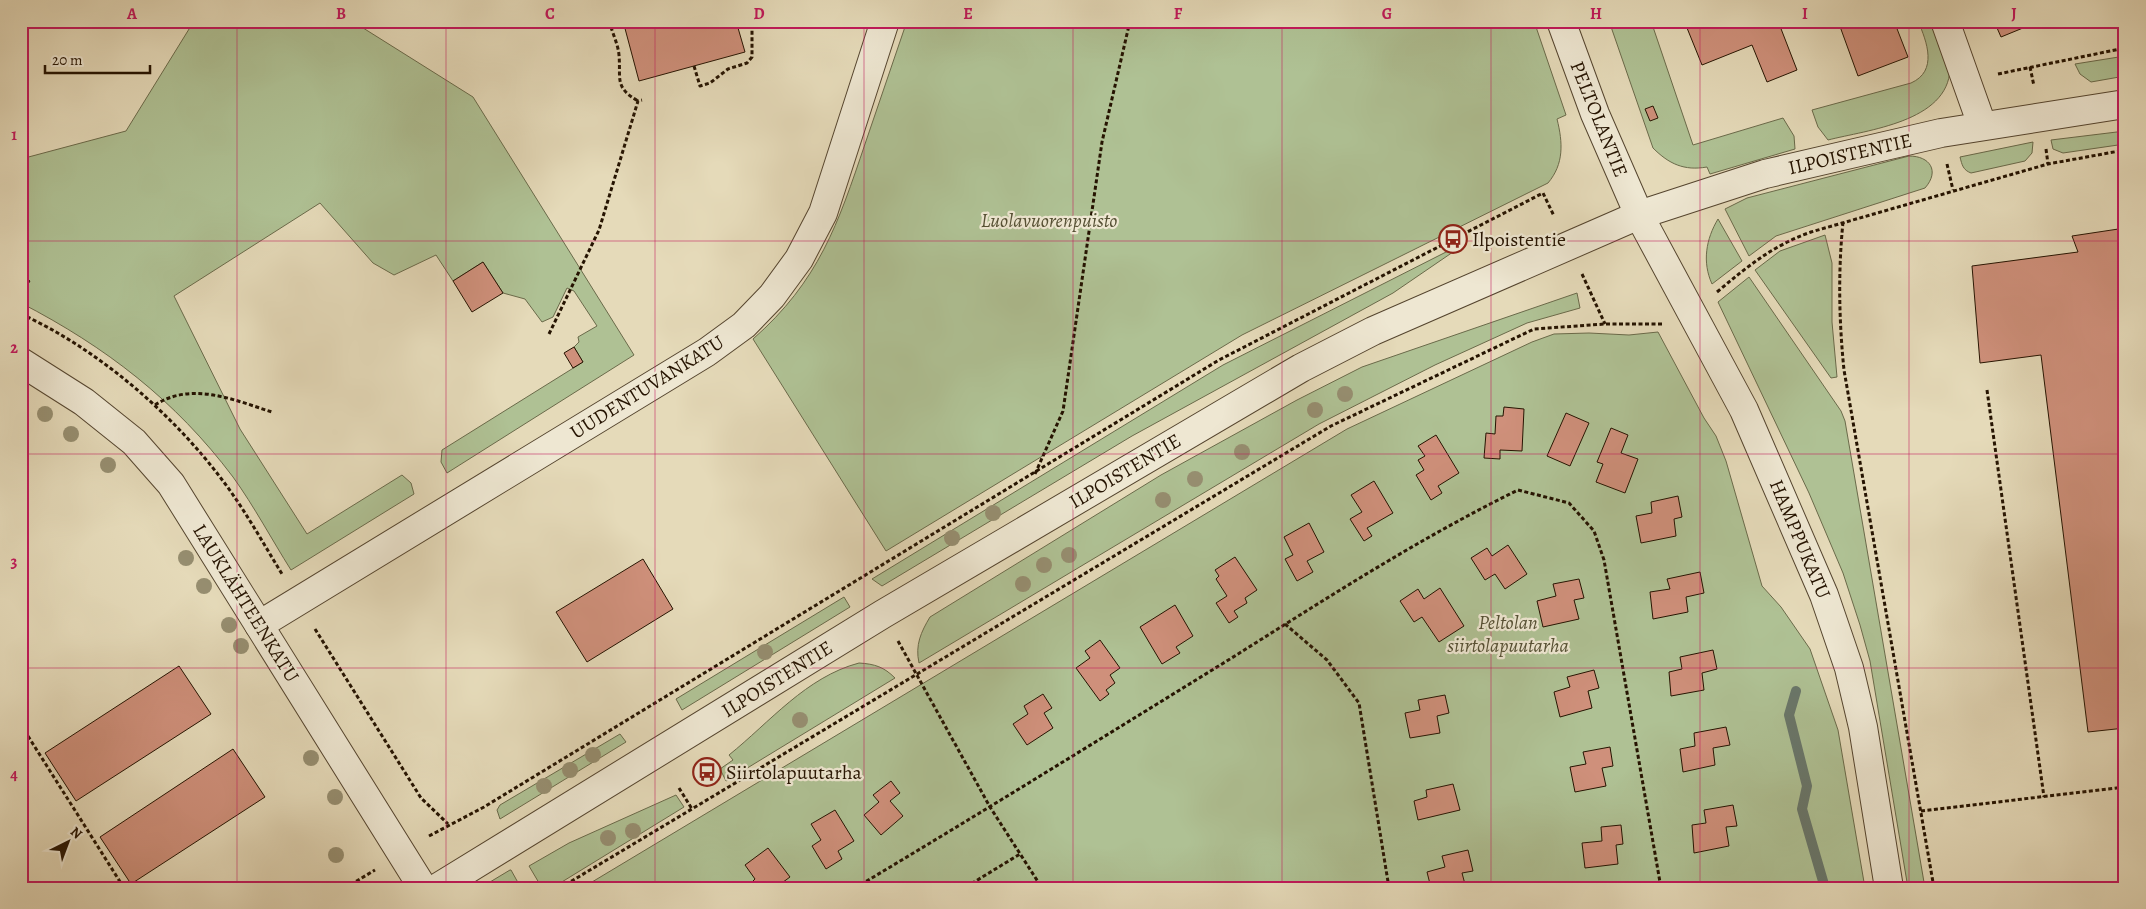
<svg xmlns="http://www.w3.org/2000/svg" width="2146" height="909" viewBox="0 0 2146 909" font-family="Alegreya,serif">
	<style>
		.green { fill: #afc194; stroke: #6a6a4a }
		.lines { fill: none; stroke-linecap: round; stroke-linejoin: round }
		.stream { stroke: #69776b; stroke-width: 10 }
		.building { fill: #cf907b; stroke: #251301 }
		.minor-casing { stroke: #55452f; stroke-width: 30 }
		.tertiary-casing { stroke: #55452f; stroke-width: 30 }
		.path { stroke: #251301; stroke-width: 3; stroke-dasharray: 4 2.5; stroke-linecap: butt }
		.minor { stroke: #eee7d2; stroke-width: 28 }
		.tertiary { stroke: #eee7d2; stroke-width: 28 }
		.tree { fill: #968e70 }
		.grid { fill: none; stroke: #c2185b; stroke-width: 1; stroke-opacity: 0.55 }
		.labels { text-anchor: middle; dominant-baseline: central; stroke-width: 4.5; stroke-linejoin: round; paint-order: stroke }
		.street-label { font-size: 20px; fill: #251301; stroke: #eee7d2 }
		.park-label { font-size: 20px; font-style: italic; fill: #555034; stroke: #eee7d2 }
		.poi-label { font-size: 20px; fill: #251301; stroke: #eee7d2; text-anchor: start }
		.neatline { fill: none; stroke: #c2185b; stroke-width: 2 }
		.grid-label { font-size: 16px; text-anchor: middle; font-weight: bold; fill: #c2185b }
	</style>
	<rect width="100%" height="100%" fill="#e5dab9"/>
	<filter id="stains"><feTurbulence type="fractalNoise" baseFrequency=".004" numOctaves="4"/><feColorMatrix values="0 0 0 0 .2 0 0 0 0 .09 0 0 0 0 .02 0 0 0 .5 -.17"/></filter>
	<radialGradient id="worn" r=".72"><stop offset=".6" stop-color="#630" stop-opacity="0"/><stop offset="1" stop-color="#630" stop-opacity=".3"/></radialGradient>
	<g class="green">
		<path d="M 194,21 L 352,21 L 473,97 L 634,355 L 447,473 L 441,462 L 442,450 L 583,362 L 574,347 L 579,342 L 578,337 L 597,326 L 574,291 L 567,288 L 553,317 L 542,322 L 525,299 L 503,293 L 483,262 L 453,281 L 436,255 L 394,275 L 373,263 L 320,203 L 174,296 L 240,429 L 307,534 L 402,475 L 411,483 L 414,494 L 291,570 C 272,540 254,506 233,477 C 175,400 106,347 21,303 L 21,159 L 126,131 Z"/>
		<path d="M 907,21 L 1534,21 L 1566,115 L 1557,119 C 1563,143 1564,164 1548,183 L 1242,335 L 886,551 L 753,339 C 819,281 838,224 865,144 C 879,103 893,62 907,21 Z"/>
		<path d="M 1609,21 L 1651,21 L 1693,145 L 1783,118 L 1794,136 L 1795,149 L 1710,174 L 1707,167 C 1684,171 1669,164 1653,148 Z"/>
		<path d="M 1918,21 L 1936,21 C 1940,35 1951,55 1950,69 C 1948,122 1867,130 1828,140 L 1818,127 L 1812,110 L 1911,83 C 1938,71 1927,42 1918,21 Z"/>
		<polygon points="2125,56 2125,76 2091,82 2080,74 2075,64"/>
		<polygon points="2125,131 2125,144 2063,153 2053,149 2051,140"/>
		<path d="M 2033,142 L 2032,153 L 2025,161 L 1971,173 C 1963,170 1962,165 1960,157 Z"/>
		<path d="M 1909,156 C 1930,156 1940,171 1925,188 L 1776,236 L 1749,256 L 1725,209 L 1747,198 Z"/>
		<path d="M 1718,219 L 1742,261 L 1712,284 C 1702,262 1706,239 1718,219 Z"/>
		<polygon points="1825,235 1832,263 1832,322 1837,377 1831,378 1755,270 1780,251"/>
		<polygon points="1450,250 1453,252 1393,293 1132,436 882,586 872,579 1223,365"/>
		<polygon points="1749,277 1841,411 1845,421 1925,888 1908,888 1870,661 1860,625 1843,573 1809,493 1718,302"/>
		<path d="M 1577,293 L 1580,308 L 1527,323 L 1435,365 L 1319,424 L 919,663 C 915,645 921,632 930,617 L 1161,475 L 1297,400 L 1362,367 Z"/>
		<polygon points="1658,332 1704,418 1716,436 1726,461 1762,586 1781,607 1810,649 1838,730 1865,888 582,888 1347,429 1532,342 1554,334 1589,333 1629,335"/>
		<polygon points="844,597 850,607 682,710 676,699"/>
		<path d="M 859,663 C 875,664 884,667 895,678 L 726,781 L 720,769 L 733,760 L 729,755 C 770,722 806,677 859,663 Z"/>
		<polygon points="620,734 626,742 500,819 497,810 500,805"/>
		<polygon points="676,795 684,807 552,888 542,888 529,866 569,843"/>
		<polygon points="511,870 521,888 480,888 510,870"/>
	</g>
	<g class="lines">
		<polyline class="stream" points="1796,691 1789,715 1807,786 1802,809 1825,888"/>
	</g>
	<g class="building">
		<polygon points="623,21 736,21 745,52 639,81"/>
		<polygon points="1689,21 1778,21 1797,70 1767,82 1752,45 1702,65 1685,23"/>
		<polygon points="1838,21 1894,21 1908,57 1858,76"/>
		<polygon points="1994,21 2040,21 2001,37"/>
		<polygon points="1653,106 1658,118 1650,121 1645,109"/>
		<polygon points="2125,228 2125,728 2088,732 2041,355 1980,363 1972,266 2078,252 2072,236"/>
		<polygon points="483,262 503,293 472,312 453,281"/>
		<polygon points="21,275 30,281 21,295"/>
		<polygon points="574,347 583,362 573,368 564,353"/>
		<polygon points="1504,407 1524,409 1522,451 1500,450 1500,459 1484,458 1486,433 1495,434 1496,416 1503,416"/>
		<polygon points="1566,413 1589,423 1570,466 1547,456"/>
		<polygon points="1611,428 1628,435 1621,453 1638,459 1625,493 1596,482 1603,464 1597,462"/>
		<polygon points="1436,435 1459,473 1438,486 1442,493 1431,500 1416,475 1424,470 1418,460 1425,456 1418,446"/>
		<polygon points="1374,481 1393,513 1367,528 1372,536 1364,541 1350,519 1362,512 1351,495"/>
		<polygon points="1678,496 1682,517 1674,519 1676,536 1641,543 1636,516 1652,513 1651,502"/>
		<polygon points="1309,523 1324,552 1307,561 1313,572 1297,581 1285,559 1293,555 1284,537"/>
		<polygon points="1508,545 1527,574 1505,589 1495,574 1485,580 1471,558 1487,548 1492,556"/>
		<polygon points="1235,557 1257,590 1245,598 1247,603 1234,611 1238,617 1229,623 1216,603 1227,596 1216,579 1219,576 1215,570"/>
		<polygon points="643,559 673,609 587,662 556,612"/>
		<polygon points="1700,572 1704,593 1686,597 1688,612 1653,619 1650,592 1670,589 1667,579"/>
		<polygon points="1579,579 1584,598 1574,600 1579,619 1543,627 1537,601 1556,596 1553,584"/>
		<polygon points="1440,588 1464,626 1439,642 1422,617 1414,622 1400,601 1418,589 1424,599"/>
		<polygon points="1175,605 1193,636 1176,647 1180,653 1162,664 1140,627"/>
		<polygon points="1100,640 1120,668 1110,675 1115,683 1106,690 1109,694 1100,701 1076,668 1090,658 1085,651"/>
		<polygon points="1713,650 1717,669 1702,673 1704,690 1671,696 1669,672 1682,669 1680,657"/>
		<polygon points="179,666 211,714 76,801 45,753"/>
		<polygon points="1594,670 1599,688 1588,691 1592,708 1560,717 1554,692 1570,687 1567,677"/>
		<polygon points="1043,694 1052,708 1044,713 1053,728 1027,745 1013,724 1028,714 1024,706"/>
		<polygon points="1445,695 1449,713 1437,716 1440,733 1410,738 1405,713 1420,710 1418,700"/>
		<polygon points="1726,727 1730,745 1713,748 1715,765 1683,772 1680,749 1695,746 1694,733"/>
		<polygon points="1610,747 1613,766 1602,768 1606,786 1575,792 1570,767 1586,764 1583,752"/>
		<polygon points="233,749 265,797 131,884 100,837"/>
		<polygon points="891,781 900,793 890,801 903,816 881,835 864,815 879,802 873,795"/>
		<polygon points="1453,784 1460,810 1418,820 1414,801 1427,797 1426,790"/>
		<polygon points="1733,805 1737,826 1726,827 1729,846 1694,853 1692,825 1706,823 1704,810"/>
		<polygon points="835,810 854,841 838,851 842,859 826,869 812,846 821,840 811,824"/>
		<polygon points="1621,825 1623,844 1616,845 1618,864 1585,868 1582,843 1602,841 1601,827"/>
		<polygon points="768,848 790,877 775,888 746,888 755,879 745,865"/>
		<polygon points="1468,850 1473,871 1462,873 1466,888 1431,888 1427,872 1445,867 1442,856"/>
	</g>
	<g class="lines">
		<defs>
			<g id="minor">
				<polyline points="1945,21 1982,125"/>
				<polyline points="1639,215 1765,174 1941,133 2125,104"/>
				<polyline points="259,625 707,352 744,325 772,296 799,259 823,213 885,21"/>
			</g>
			<g id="tertiary">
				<polyline points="1561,21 1595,114 1639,215 1744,410 1824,595 1849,668 1863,727 1889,888"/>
				<polyline points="21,362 84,402 134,442 171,484 423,888"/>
				<polyline points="437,888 883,614 1301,368 1373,331 1639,215"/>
			</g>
		</defs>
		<use href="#minor" class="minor-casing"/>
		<use href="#tertiary" class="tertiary-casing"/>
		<g class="path">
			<path d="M 609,21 C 612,32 618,44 619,55 C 621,79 614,87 638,101"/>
			<polyline points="694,66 700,86 710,83 728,69 747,63 752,57 752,21"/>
			<polyline points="2030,67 2034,86"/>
			<polyline points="1998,74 2125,48"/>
			<polyline points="2046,149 2048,164"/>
			<polyline points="1947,164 1953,190"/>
			<path d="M 1843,222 C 1838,272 1839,321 1844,370 L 1934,888"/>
			<polyline points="1582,274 1605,324"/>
			<path d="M 1717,292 C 1748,266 1772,246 1811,232 L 2048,164 L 2125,150"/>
			<path d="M 21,314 C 98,349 173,414 223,481 C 245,510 263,543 282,574"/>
			<polyline points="549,334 599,230 638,101 642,100"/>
			<polyline points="1987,390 2044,797"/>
			<path d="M 155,405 C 192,381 234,400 272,412"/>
			<polyline points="1035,474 1063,411 1102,142 1130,21"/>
			<polyline points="1285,624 1327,660 1359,703 1389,888"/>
			<polyline points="315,629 421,798 448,824"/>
			<polyline points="898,641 990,807 1042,888"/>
			<polyline points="21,725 124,888"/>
			<polyline points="679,788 692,809"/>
			<polyline points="1921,811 2125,787"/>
			<polyline points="429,836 484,807 1219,360 1543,193 1554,216"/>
			<polyline points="966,887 1020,854"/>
			<polyline points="345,888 375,870"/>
			<polyline points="560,888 1331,426 1534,329 1605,324 1662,324"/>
			<path d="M 855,888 C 981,813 1105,736 1230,659 C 1324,600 1418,539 1518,490 L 1569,503 L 1594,531 L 1604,560 L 1661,888"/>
		</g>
		<use href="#minor" class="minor"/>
		<use href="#tertiary" class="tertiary"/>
	</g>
	<g class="tree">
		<circle cx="1345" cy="394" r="8"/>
		<circle cx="1315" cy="410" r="8"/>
		<circle cx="45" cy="414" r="8"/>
		<circle cx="71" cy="434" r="8"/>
		<circle cx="1242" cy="452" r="8"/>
		<circle cx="108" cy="465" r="8"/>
		<circle cx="1195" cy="479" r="8"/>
		<circle cx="1163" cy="500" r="8"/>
		<circle cx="993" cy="513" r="8"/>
		<circle cx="952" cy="538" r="8"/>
		<circle cx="1069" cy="555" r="8"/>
		<circle cx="186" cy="558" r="8"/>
		<circle cx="1044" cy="565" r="8"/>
		<circle cx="1023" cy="584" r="8"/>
		<circle cx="204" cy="586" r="8"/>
		<circle cx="229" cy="625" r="8"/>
		<circle cx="241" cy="646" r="8"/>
		<circle cx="765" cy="652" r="8"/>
		<circle cx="800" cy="720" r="8"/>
		<circle cx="593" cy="755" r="8"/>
		<circle cx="311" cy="758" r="8"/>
		<circle cx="570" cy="770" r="8"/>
		<circle cx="544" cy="786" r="8"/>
		<circle cx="335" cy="797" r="8"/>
		<circle cx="633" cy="831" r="8"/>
		<circle cx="608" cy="838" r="8"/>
		<circle cx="336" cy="855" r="8"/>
	</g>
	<path class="grid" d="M 237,21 L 237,888M 446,21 L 446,888M 655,21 L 655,888M 864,21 L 864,888M 1073,21 L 1073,888M 1282,21 L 1282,888M 1491,21 L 1491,888M 1700,21 L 1700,888M 1909,21 L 1909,888M 21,241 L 2125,241M 21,454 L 2125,454M 21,668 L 2125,668"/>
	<defs>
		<symbol id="bus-ring" viewBox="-11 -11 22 22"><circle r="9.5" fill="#eee7d2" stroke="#8f2418" stroke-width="1.5"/><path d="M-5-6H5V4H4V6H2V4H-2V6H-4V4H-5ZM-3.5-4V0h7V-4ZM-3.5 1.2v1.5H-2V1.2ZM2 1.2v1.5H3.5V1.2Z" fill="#8f2418"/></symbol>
	</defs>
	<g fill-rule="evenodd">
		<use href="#bus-ring" x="1437" y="223" width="32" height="32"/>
		<use href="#bus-ring" x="691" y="756" width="32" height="32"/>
	</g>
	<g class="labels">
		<g class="street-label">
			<text transform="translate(1599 119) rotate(68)">PELTOLANTIE</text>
			<text transform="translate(1850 154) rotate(-13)">ILPOISTENTIE</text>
			<text transform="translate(647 387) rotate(-32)">UUDENTUVANKATU</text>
			<text transform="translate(1125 471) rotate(-31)">ILPOISTENTIE</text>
			<text transform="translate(1800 539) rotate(67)">HAMPPUKATU</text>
			<text transform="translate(246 603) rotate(58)">LAUKLÄHTEENKATU</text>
			<text transform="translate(777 679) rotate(-32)">ILPOISTENTIE</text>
		</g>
		<g class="park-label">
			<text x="1049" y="220">Luolavuorenpuisto</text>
			<text x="1508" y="622">Peltolan<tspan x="1508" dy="23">siirtolapuutarha</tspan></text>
		</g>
		<g class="poi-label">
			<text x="1472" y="239">Ilpoistentie</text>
			<text x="726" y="772">Siirtolapuutarha</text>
		</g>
	</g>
	<rect width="2146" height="909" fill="none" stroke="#e5dab9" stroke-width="55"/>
	<g transform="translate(68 842) rotate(42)" stroke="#eee7d2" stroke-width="4" paint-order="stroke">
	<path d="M0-4L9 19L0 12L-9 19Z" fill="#251301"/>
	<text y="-8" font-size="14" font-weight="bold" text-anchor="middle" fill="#251301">N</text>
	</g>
	<path d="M45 65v8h105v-8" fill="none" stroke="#251301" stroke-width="2.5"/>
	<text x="52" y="65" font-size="15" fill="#251301" stroke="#eee7d2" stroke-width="4" paint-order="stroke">20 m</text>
	<rect x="28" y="28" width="2090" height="854" class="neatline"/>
	<g class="grid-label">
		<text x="132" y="19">A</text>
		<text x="341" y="19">B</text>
		<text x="550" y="19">C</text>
		<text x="759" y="19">D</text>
		<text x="968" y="19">E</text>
		<text x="1178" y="19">F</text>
		<text x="1387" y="19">G</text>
		<text x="1596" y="19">H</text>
		<text x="1805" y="19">I</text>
		<text x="2014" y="19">J</text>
		<text x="14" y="140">1</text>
		<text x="14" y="353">2</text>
		<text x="14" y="567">3</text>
		<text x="14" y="780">4</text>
	</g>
	<rect width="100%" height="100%" filter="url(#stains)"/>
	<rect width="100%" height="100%" fill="url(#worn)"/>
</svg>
